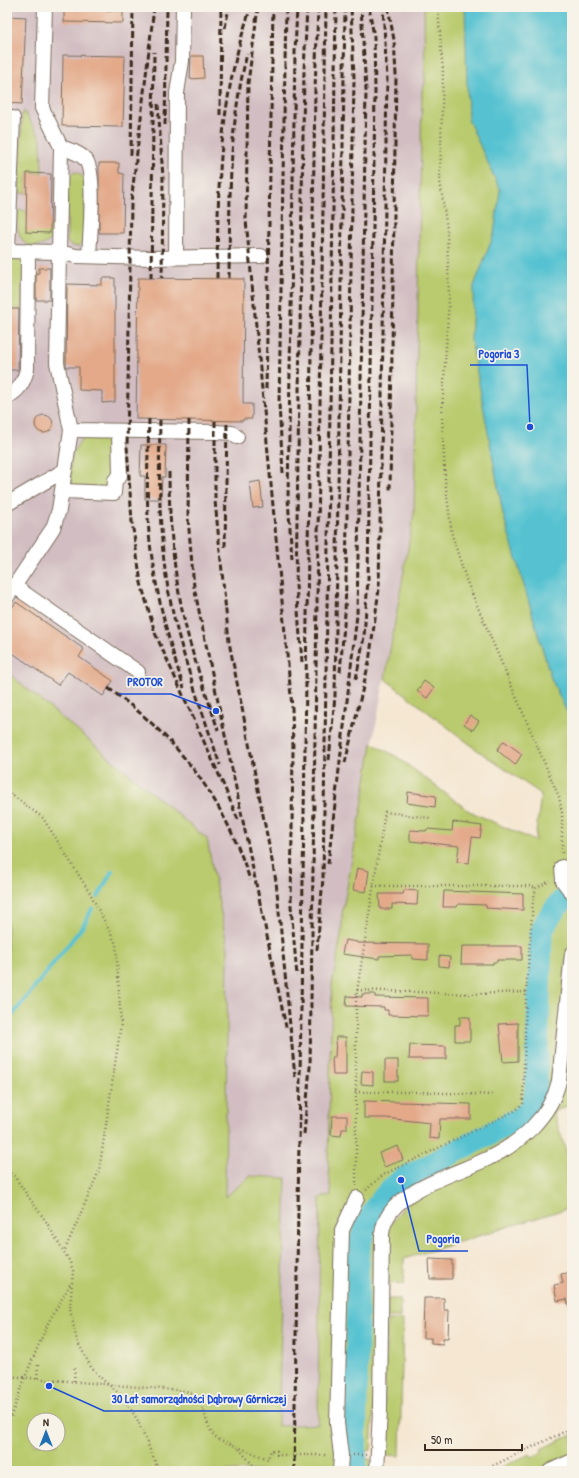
<svg xmlns="http://www.w3.org/2000/svg" width="579" height="1478" viewBox="0 0 579 1478" font-family="'Patrick Hand',sans-serif">
	<style>
		.industrial { fill: #d2bec2 }
		.green { fill: #b9cb6e; stroke: #7a7a46; fill-rule: evenodd }
		.water { fill: #57c2d1; stroke: #497678 }
		.lines { fill: none; stroke-linecap: round; stroke-linejoin: round }
		.stream { stroke: #57c2d1; stroke-width: 4 }
		.river { stroke: #57c2d1; stroke-width: 23 }
		.building { fill: #e3a989 }
		.minor-casing { stroke: #7c6c5d; stroke-width: 16 }
		.path { stroke: #7c6c5d; stroke-width: 2.5; stroke-dasharray: 1 3; stroke-linecap: butt }
		.minor { stroke: #fff; stroke-width: 14 }
		.rail { stroke: #3b2a1e; stroke-width: 3; stroke-dasharray: 6 3; stroke-linecap: butt }
		.leader { fill: none; stroke: #1d4ed8; stroke-width: 1.5 }
		.callout-dot { fill: #1d4ed8; stroke: #f7f3e8; stroke-width: 1.5 }
		.callout-label { font-size: 12px; text-anchor: middle; font-weight: bold; fill: #1d4ed8; stroke: #f7f3e8; stroke-width: 3.5; stroke-linejoin: round; paint-order: stroke }
	</style>
	<rect width="100%" height="100%" fill="#f7f3e8"/>
	<filter id="ink" filterUnits="userSpaceOnUse"><feTurbulence type="fractalNoise" baseFrequency=".025" numOctaves="2"/><feDisplacementMap in="SourceGraphic" scale="8" xChannelSelector="R" yChannelSelector="G"/><feConvolveMatrix kernelMatrix="1 2 1 2 8 2 1 2 1" color-interpolation-filters="sRGB"/></filter>
	<filter id="wash" filterUnits="userSpaceOnUse"><feTurbulence type="fractalNoise" baseFrequency=".012" numOctaves="4" result="noise"/><feDisplacementMap in="SourceGraphic" scale="16" xChannelSelector="R" yChannelSelector="G"/><feGaussianBlur stdDeviation="0.9" result="paint"/><feColorMatrix in="noise" values="0 0 0 0 0 0 0 0 0 0 0 0 0 0 0 0 0 1.4 0 .05"/><feComposite in="paint" operator="in"/></filter>
	<g filter="url(#wash)">
		<rect width="100%" height="100%" fill="#f5e7d2"/>
		<polygon class="industrial" points="7,7 424,7 425,84 422,89 414,513 342,914 342,930 332,985 328,1159 331,1195 320,1198 318,1424 277,1426 277,1419 225,1197 228,950 207,839 7,672"/>
		<g class="green">
			<path d="M 424,7 L 572,7 L 572,936 L 567,953 L 554,1079 L 551,1091 L 533,1119 L 495,1149 L 391,1202 L 382,1215 L 375,1392 L 371,1450 L 364,1452 L 363,1457 L 371,1460 L 371,1471 L 7,1471 L 7,672 L 207,839 L 228,950 L 225,1197 L 250,1176 L 286,1178 L 278,1426 L 318,1424 L 320,1198 L 331,1195 L 328,1159 L 332,985 L 342,930 L 342,914 L 362,806 L 372,743 L 397,757 L 469,811 L 535,841 L 541,794 L 480,752 L 385,679 L 414,513 L 422,89 L 425,84 ZM 34,1420 L 58,1420 L 58,1444 L 34,1444 Z"/>
			<polygon points="24,111 41,139 42,173 27,173 27,193 19,193 22,115"/>
			<path d="M 73,172 L 79,173 L 85,179 L 84,240 L 80,246 C 74,247 70,247 67,241 L 67,178 Z"/>
			<path d="M 18,210 C 34,210 42,226 55,226 L 55,236 C 42,250 22,252 18,229 C 17,223 18,216 18,210 Z"/>
			<polygon points="7,258 20,258 24,261 22,309 7,309"/>
			<path d="M 86,436 L 109,436 L 115,439 L 115,465 L 108,488 L 73,487 C 66,471 72,445 86,436 Z"/>
			<polygon points="572,1005 572,1104 553,1112 572,1168 572,1207 404,1259 404,1284 387,1283 388,1228 405,1205 539,1129"/>
			<rect x="387" y="1299" width="13" height="18"/>
			<polygon points="387,1320 403,1320 400,1456 386,1455 385,1452 382,1452"/>
			<polygon points="572,1434 572,1455 537,1471 493,1471 530,1454 532,1457 542,1452 541,1449"/>
		</g>
		<polygon class="water" points="465,7 572,7 572,723 551,678 503,514 471,340 474,286 494,234 500,190 468,119"/>
		<g class="lines">
			<g class="stream">
				<polyline points="98,897 112,871"/>
				<polyline points="7,1022 83,926 92,909"/>
			</g>
			<path class="river" d="M 355,1471 L 358,1253 C 363,1223 378,1199 401,1180 L 518,1119 C 531,1111 535,1102 536,1088 L 541,935 C 546,917 558,904 572,892"/>
		</g>
		<g id="blocks">
			<g class="building">
				<polygon points="64,9 123,11 123,23 64,22"/>
				<polygon points="7,16 26,17 22,104 7,103"/>
				<polygon points="63,55 125,56 123,127 62,126"/>
				<polygon points="191,56 203,56 204,78 190,79"/>
				<polygon points="99,163 119,163 119,173 124,174 123,233 99,233"/>
				<polygon points="27,173 51,174 50,233 26,232"/>
				<polygon points="39,268 50,268 50,300 36,300 36,273 39,273"/>
				<polygon points="102,278 115,278 115,402 102,403 102,391 79,390 79,367 67,367 66,365 67,284 102,285"/>
				<polygon points="138,278 244,279 243,404 252,404 252,419 243,419 243,421 136,419"/>
				<polygon points="7,309 19,309 18,370 7,370"/>
				<circle cx="44" cy="424" r="9"/>
				<polygon points="141,445 166,445 165,477 162,477 161,499 145,499 145,476 140,476"/>
				<polygon points="260,481 263,507 253,508 250,483"/>
				<polygon points="16,602 84,649 79,657 113,681 103,696 68,672 58,685 7,649 7,615"/>
				<polygon points="424,681 434,688 427,698 417,691"/>
				<polygon points="470,715 479,721 473,730 464,724"/>
				<polygon points="504,741 522,754 515,765 497,750"/>
				<polygon points="408,792 436,796 435,807 407,803"/>
				<polygon points="453,822 482,826 480,838 472,837 469,863 457,862 459,846 410,841 410,830 426,831 427,829 452,831"/>
				<polygon points="357,868 369,871 366,892 353,890"/>
				<polygon points="404,890 418,891 417,905 392,904 392,909 380,909 379,894 403,894"/>
				<polygon points="444,891 523,894 523,910 486,908 486,905 458,904 457,907 443,907"/>
				<polygon points="345,940 357,942 357,943 428,944 428,960 412,959 412,955 379,956 379,959 342,954"/>
				<polygon points="462,946 522,946 522,960 497,960 497,962 493,962 493,964 461,964"/>
				<polygon points="439,956 450,957 449,967 439,966"/>
				<polygon points="362,994 375,994 375,997 428,998 428,1016 388,1015 388,1010 384,1010 384,1007 346,1006 347,996 362,997"/>
				<polygon points="460,1017 470,1017 470,1041 455,1041 455,1025 460,1025"/>
				<polygon points="518,1023 518,1061 503,1062 499,1024"/>
				<polygon points="336,1037 346,1037 346,1075 333,1075 332,1058 335,1058"/>
				<polygon points="410,1045 446,1046 446,1059 409,1059"/>
				<rect x="385" y="1060" width="13" height="21"/>
				<polygon points="362,1071 373,1072 373,1085 361,1084"/>
				<polygon points="364,1101 471,1104 471,1119 440,1119 439,1139 429,1138 430,1123 386,1118 364,1118"/>
				<polygon points="332,1116 347,1116 347,1129 342,1129 341,1136 331,1135"/>
				<polygon points="398,1146 403,1160 384,1167 379,1153"/>
				<polygon points="429,1259 452,1260 452,1279 430,1279"/>
				<polygon points="572,1272 572,1304 568,1304 567,1299 557,1301 554,1285 563,1283 561,1274"/>
				<polygon points="424,1298 444,1298 444,1310 449,1310 448,1338 443,1338 443,1344 431,1343 431,1338 423,1338"/>
			</g>
		</g>
	</g>
	<g filter="url(#ink)">
		<use href="#blocks" fill-opacity="0" stroke="#7c6c5d" stroke-width="1"/>
		<g class="lines">
			<defs>
				<g id="minor">
					<polyline points="45,7 42,108 61,147 57,363 71,430 215,432 232,433 237,437"/>
					<polyline points="7,118 13,118 8,251"/>
					<path d="M 61,147 C 69,150 80,153 86,160 C 96,175 90,236 89,256"/>
					<polyline points="7,251 59,252 76,256 151,258 261,256"/>
					<polyline points="176,257 177,93 182,61 183,7"/>
					<path d="M 7,397 C 19,391 24,382 27,369 L 28,251"/>
					<polyline points="63,491 114,493 115,480 120,476 119,432"/>
					<polyline points="7,504 65,470"/>
					<polyline points="14,586 138,672"/>
					<polyline points="7,597 53,528 59,510 71,430"/>
					<polyline points="562,867 563,881 572,893"/>
					<polyline points="340,1471 341,1455 337,1423 342,1230 357,1198"/>
					<path d="M 377,1471 L 380,1410 L 382,1234 C 386,1190 456,1175 489,1158 C 520,1143 551,1116 559,1081 L 572,954"/>
					<polyline points="550,1471 572,1461"/>
				</g>
			</defs>
			<use href="#minor" class="minor-casing"/>
			<g class="path">
				<polyline points="438,7 443,73 440,181 447,229 449,298 442,414 445,480 452,535 467,582 559,797 562,813 562,855"/>
				<polyline points="7,791 43,818 90,893 116,944 121,1024 99,1171 64,1252"/>
				<polyline points="373,886 529,886 536,888"/>
				<polyline points="357,990 470,994 526,992"/>
				<polyline points="355,1092 420,1092 495,1095"/>
				<polyline points="7,1171 14,1176 47,1223 70,1262 73,1271 70,1309 77,1341 91,1367 102,1379 121,1395 137,1419 159,1471"/>
				<polyline points="356,1186 356,998 385,812 430,818"/>
				<polyline points="366,1190 383,1175 514,1111 523,1104 526,992 533,902 536,888 550,881"/>
				<path d="M 7,1376 L 186,1391 C 209,1398 201,1426 218,1439 L 268,1459 L 271,1450 L 277,1451 L 277,1455 L 328,1455"/>
				<polyline points="37,1378 38,1364"/>
				<polyline points="74,1381 75,1366"/>
				<polyline points="7,1428 25,1377 49,1321 71,1283"/>
				<polyline points="239,1449 258,1471"/>
				<polyline points="353,1455 366,1455"/>
				<polyline points="482,1471 572,1428"/>
			</g>
			<use href="#minor" class="minor"/>
			<g class="rail">
				<polyline points="154,7 131,203 127,446 132,522 141,583 155,633 224,786 239,822"/>
				<polyline points="258,7 248,83 246,220 292,707 293,750 291,906 297,976"/>
				<polyline points="388,7 394,40 396,75 390,491"/>
				<polyline points="225,28 229,7"/>
				<polyline points="158,104 163,178 162,278"/>
				<polyline points="220,115 221,7"/>
				<polyline points="165,125 167,7"/>
				<polyline points="131,155 133,7"/>
				<polyline points="151,278 154,52"/>
				<path d="M 217,278 C 218,183 219,98 251,7"/>
				<path d="M 229,278 C 230,201 228,130 247,54"/>
				<polyline points="266,389 273,7"/>
				<path d="M 149,419 C 148,457 146,495 149,533 C 154,586 167,637 184,688"/>
				<path d="M 160,420 C 159,480 158,539 170,599 C 181,655 202,710 220,765"/>
				<polyline points="189,420 188,518 194,587 286,1027"/>
				<polyline points="215,421 215,501 229,642 276,881 295,1077"/>
				<path d="M 169,472 C 169,520 173,567 183,614 C 191,654 206,692 218,730"/>
				<polyline points="283,473 279,404 286,7"/>
				<polyline points="225,547 227,421"/>
				<polyline points="292,559 288,498 295,53 297,7"/>
				<polyline points="302,662 296,585 304,71 307,7"/>
				<polyline points="340,672 345,613 346,581 354,78 351,7"/>
				<polyline points="356,679 364,637 368,579 375,90 374,37 369,7"/>
				<path d="M 108,688 C 178,738 224,798 250,880"/>
				<polyline points="329,760 335,696 345,7"/>
				<polyline points="345,763 369,662 379,589 387,79 383,7"/>
				<polyline points="328,864 357,615 366,90 361,7"/>
				<polyline points="317,950 323,878 336,7"/>
				<polyline points="304,1134 310,1067 326,7"/>
				<polyline points="294,1471 315,90 318,7"/>
			</g>
		</g>
	</g>
	<path class="leader" d="M530 427L527 365H470M216 711L171 694H119M401 1180L419 1251H468M49 1386L104 1411H294"/>
	<g class="callout-dot">
		<circle cx="530" cy="427" r="4"/>
		<circle cx="216" cy="711" r="4"/>
		<circle cx="401" cy="1180" r="4"/>
		<circle cx="49" cy="1386" r="4"/>
	</g>
	<g class="callout-label">
		<text x="499" y="358">Pogoria 3</text>
		<text x="145" y="686">PROTOR</text>
		<text x="443" y="1243">Pogoria</text>
		<text x="199" y="1403">30 Lat samorządności Dąbrowy Górniczej</text>
	</g>
	<rect width="579" height="1478" fill="none" stroke="#f7f3e8" stroke-width="24"/>
	<g transform="translate(46 1432)"><circle r="19" fill="#f7f3e8" stroke="#aca397"/>
	<path d="M0-3L7 15L0 10L-7 15Z" fill="#1f6fb2"/>
	<text y="-6" font-size="11" font-weight="bold" text-anchor="middle" fill="#3b2a1e">N</text>
	</g>
	<path d="M425 1444v6h97v-6" fill="none" stroke="#3b2a1e" stroke-width="2"/>
	<text x="431" y="1444" font-size="12" fill="#3b2a1e" stroke="#f7f3e8" stroke-width="3" paint-order="stroke">50 m</text>
</svg>
